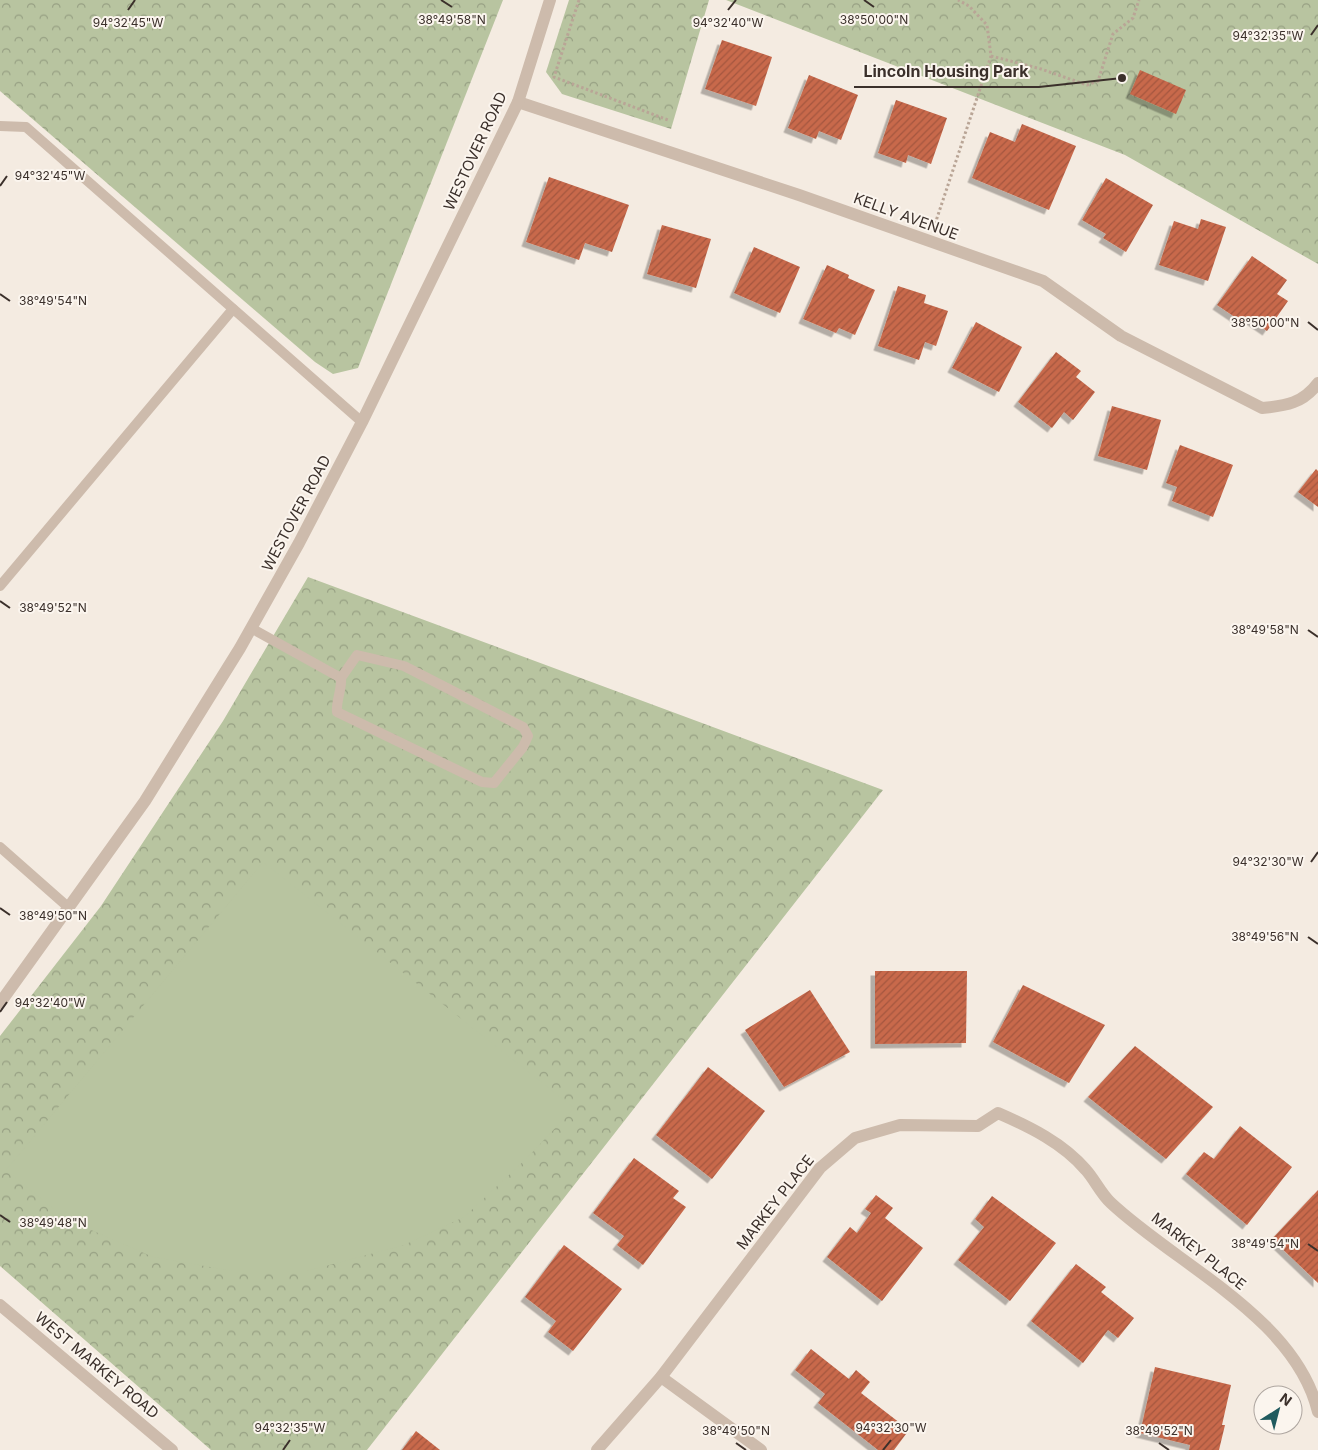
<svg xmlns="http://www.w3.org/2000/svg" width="1318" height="1450" viewBox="0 0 1318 1450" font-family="Inter,sans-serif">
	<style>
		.park { fill: url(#park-crowns) }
		.pitch { fill: #b8c4a0 }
		.building { fill: url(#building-hatch); filter: url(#shadow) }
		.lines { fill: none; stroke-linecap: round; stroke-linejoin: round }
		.path { stroke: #b9a596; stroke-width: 3; stroke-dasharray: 2.5 2.5; stroke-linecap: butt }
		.lane { stroke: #cdbbac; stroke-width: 10 }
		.street { stroke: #cdbbac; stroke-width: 12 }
		.ticks { fill: none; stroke: #3b302b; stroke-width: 2 }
		.labels { text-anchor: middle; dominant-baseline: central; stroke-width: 4; stroke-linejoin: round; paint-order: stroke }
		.street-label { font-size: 15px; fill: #3b302b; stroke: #fbf5ee }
		.ticks-label { font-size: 12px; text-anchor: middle; fill: #3b302b; stroke: #fbf5ee; stroke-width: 4; stroke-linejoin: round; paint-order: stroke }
		.leader { fill: none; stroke: #3b302b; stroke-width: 2 }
		.callout-dot { fill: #3b302b; stroke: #fbf5ee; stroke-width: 2 }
		.callout-label { font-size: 16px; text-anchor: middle; font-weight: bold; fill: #3b302b; stroke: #fbf5ee; stroke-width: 4; stroke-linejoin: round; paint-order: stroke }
	</style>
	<defs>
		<pattern id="park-crowns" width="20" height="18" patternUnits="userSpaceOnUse" patternTransform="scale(1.25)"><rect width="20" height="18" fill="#b8c4a0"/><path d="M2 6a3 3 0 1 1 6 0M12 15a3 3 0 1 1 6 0" fill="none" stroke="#97a083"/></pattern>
		<pattern id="building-hatch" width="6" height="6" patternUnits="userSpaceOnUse" patternTransform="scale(1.25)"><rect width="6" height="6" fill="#c8694b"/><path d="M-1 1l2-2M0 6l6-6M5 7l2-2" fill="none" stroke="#a4573f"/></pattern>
		<filter id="shadow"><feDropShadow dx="-4.5" dy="4.5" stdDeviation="0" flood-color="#0004"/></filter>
	</defs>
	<rect width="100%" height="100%" fill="#f4ebe1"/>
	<g class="park">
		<polygon points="0,0 503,0 358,368 333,374 315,362 0,91"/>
		<polygon points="569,0 709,0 671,129 562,94 546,72"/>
		<polygon points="726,0 1318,0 1318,264 1125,155"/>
		<polygon points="308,577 883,790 367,1450 211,1450 0,1266 0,1036 101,906 223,721"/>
	</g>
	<polygon class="pitch" points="263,862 574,1108 526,1159 464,1217 404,1245 307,1271 233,1271 153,1257 66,1219 6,1170"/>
	<g class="building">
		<polygon points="722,40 772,57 756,106 705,89"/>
		<polygon points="1140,70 1186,90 1176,114 1130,94"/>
		<polygon points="809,75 858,95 841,140 819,131 816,139 788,128"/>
		<polygon points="896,100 947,118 931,164 908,155 906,163 878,153"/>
		<polygon points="1022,124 1076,146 1049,210 972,178 990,132 1015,142"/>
		<polygon points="549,177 629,205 612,252 585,243 579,260 526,242"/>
		<polygon points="1106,178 1153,205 1126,252 1103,238 1106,234 1082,220"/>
		<polygon points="1201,219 1226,227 1208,281 1159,265 1174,221 1198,229"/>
		<polygon points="662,225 711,239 696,288 647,274"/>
		<polygon points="754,247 800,267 780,313 734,293"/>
		<polygon points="1252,256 1287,280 1277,294 1288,301 1267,331 1248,318 1245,324 1217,305"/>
		<polygon points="827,265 849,275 848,278 875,290 855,335 839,328 836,333 803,319"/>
		<polygon points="898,286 926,295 924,303 948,311 936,346 925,342 919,360 878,346"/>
		<polygon points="976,322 1022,347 999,392 952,368"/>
		<polygon points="1056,352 1081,371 1076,377 1095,392 1073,420 1064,412 1052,428 1018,402"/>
		<polygon points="1112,406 1161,420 1147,470 1098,456"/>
		<polygon points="1180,445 1233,465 1213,517 1172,501 1177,487 1166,483"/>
		<polygon points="1316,469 1318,471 1318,507 1298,492"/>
		<polygon points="875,971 967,971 966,1043 875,1044"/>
		<polygon points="1023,985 1105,1025 1069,1083 993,1042"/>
		<polygon points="810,990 850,1052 784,1087 745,1030"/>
		<polygon points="1135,1046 1213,1107 1166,1159 1088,1097"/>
		<polygon points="708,1067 765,1111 712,1179 656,1135"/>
		<polygon points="1240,1126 1292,1167 1247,1225 1186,1174 1204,1152 1214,1159"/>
		<polygon points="634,1158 679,1191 673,1198 686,1207 643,1265 617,1245 624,1236 593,1213"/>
		<polygon points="1318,1190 1318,1283 1272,1239"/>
		<polygon points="876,1195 893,1208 885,1218 923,1248 882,1301 827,1257 850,1227 857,1233 871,1213 865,1209"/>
		<polygon points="992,1196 1056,1243 1010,1301 958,1260 984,1227 975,1219"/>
		<polygon points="564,1245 622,1289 573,1351 548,1332 556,1321 525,1297"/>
		<polygon points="1076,1264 1106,1287 1101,1292 1134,1318 1118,1338 1108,1330 1083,1363 1031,1321"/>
		<polygon points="811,1349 849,1379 856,1370 870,1382 861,1393 909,1430 894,1450 878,1450 818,1403 825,1394 795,1370"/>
		<polygon points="1155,1367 1231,1385 1222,1425 1225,1425 1219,1450 1189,1450 1190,1445 1140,1433"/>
		<polygon points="416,1431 440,1450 402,1450"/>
	</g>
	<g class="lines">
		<g class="path">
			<polyline points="579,0 554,77 668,120"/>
			<polyline points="991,56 1041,69 1087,85 1098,81 1113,34 1133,18 1139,0"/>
			<polyline points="935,224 991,56 987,25 969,6 958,0"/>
		</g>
		<g class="lane">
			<polyline points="0,126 26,127 362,422"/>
			<polyline points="0,586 233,309"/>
			<polyline points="251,628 341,678"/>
			<path d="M 357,655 L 404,666 L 523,727 L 528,736 L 523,747 L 494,783 L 482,782 L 337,712 C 336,700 342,690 341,678 Z"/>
			<polyline points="0,847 68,907"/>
		</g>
		<g class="street">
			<path d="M 518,102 L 799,195 L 1043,281 L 1121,336 L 1262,408 C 1286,406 1303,403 1318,383"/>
			<polyline points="0,1003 145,801 240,648 299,543 362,422 518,102 550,0"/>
			<polyline points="0,1305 172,1450"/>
			<polyline points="661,1377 761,1450"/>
			<path d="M 597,1450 L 661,1377 L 820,1168 L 855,1138 L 900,1125 L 978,1126 L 998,1113 C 1030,1127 1063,1143 1086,1170 C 1095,1180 1101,1194 1111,1203 C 1177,1265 1296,1318 1318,1412"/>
		</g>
	</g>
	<path class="ticks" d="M 441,0 L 452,7M 864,0 L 874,7M 128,10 L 135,0M 728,10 L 736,0M 1311,35 L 1318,25M 0,186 L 7,176M 0,294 L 10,301M 1308,322 L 1318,330M 0,601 L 10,608M 1308,630 L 1318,637M 1311,862 L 1318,852M 0,908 L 10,915M 1308,937 L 1318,944M 0,1012 L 7,1002M 0,1215 L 10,1222M 1308,1244 L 1318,1251M 736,1443 L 746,1450M 1159,1443 L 1169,1450M 283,1450 L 290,1440M 883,1450 L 891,1440"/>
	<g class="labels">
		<g class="street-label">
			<text transform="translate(475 151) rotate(-65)">WESTOVER ROAD</text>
			<text transform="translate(906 216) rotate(20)">KELLY AVENUE</text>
			<text transform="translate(296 513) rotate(-62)">WESTOVER ROAD</text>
			<text transform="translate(775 1202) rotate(-52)">MARKEY PLACE</text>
			<text transform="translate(1199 1251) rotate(38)">MARKEY PLACE</text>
			<text transform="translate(97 1365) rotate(40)">WEST MARKEY ROAD</text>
		</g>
	</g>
	<g class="ticks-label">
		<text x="452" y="24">38°49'58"N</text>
		<text x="874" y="24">38°50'00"N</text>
		<text x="128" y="27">94°32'45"W</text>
		<text x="728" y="27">94°32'40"W</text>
		<text x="1268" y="40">94°32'35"W</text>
		<text x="50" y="180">94°32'45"W</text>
		<text x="53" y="305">38°49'54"N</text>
		<text x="1265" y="327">38°50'00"N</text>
		<text x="53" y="612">38°49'52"N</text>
		<text x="1265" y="634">38°49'58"N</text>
		<text x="1268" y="866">94°32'30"W</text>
		<text x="53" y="920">38°49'50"N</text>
		<text x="1265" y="941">38°49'56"N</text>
		<text x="50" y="1007">94°32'40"W</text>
		<text x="53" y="1227">38°49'48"N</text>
		<text x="1265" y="1248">38°49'54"N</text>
		<text x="290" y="1432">94°32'35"W</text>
		<text x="891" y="1432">94°32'30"W</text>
		<text x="736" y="1435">38°49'50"N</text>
		<text x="1159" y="1435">38°49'52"N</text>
	</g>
	<path class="leader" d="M1122 78L1039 87H854"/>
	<circle class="callout-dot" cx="1122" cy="78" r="5"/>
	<g class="callout-label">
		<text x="946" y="77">Lincoln Housing Park</text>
	</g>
	<g transform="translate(1278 1410) rotate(36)"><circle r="24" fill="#fbf5ee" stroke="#aea6a0"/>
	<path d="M0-4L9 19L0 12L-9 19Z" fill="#1f5a5e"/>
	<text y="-8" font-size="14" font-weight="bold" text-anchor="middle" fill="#3b302b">N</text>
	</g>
</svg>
